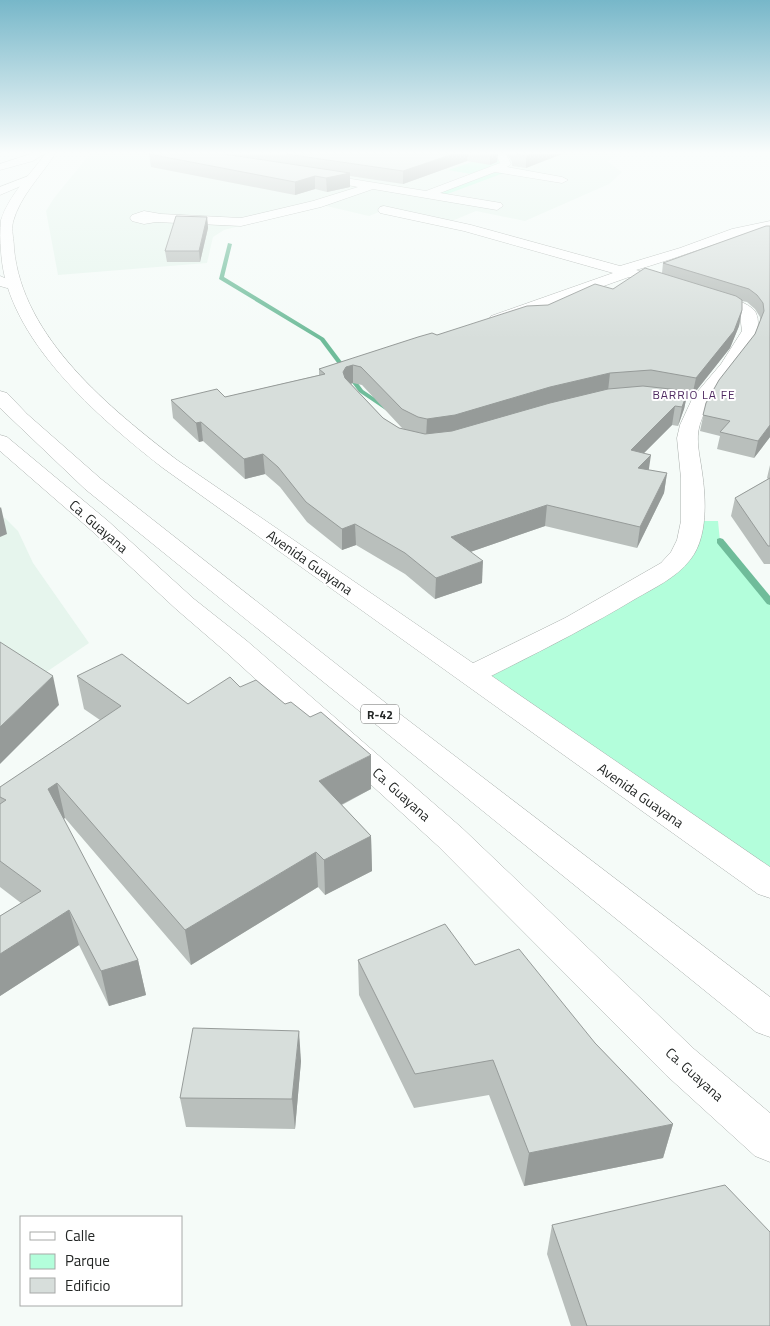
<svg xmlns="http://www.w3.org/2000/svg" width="770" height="1326" viewBox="0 0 770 1326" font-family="'Titillium Web',sans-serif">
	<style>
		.built { fill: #e6f5ed }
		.green { fill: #b3fedb }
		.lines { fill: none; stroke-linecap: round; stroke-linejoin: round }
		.stream { fill: #6fbc9a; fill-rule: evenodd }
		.minor-casing { stroke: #a9afac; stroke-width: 1 }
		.major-casing { stroke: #a9afac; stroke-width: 1 }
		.minor { fill: #fff; fill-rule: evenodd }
		.major { fill: #fff; fill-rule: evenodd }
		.wall { fill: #b9bfbc; fill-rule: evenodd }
		.shaded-wall { fill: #969b99 }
		.building { fill: #d7dedb; stroke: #969b99 }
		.labels { text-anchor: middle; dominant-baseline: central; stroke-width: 4; stroke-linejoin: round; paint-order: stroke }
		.far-neighbourhood-label { font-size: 12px; letter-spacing: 1px; fill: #502b62; stroke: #fff }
		.shield { fill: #fff; stroke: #666867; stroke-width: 1 }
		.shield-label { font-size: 12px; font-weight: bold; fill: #242726 }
		.street-label { font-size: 14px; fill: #242726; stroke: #fff }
	</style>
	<rect width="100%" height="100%" fill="#f5fbf8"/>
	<g class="built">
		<polygon points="90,154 622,154 607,161 622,172 609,184 525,221 476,211 447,223 384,210 369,216 322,205 224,230 213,237 207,263 58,275 46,211 54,198"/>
		<polygon points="5,518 18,531 33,563 89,643 39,677 0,713 0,520"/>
	</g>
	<g class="green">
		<polygon points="496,154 501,154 506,164 497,168 509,171 442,196 429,194 477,175 448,170"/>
		<polygon points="692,521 718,521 720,541 770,602 770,885 471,675 670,568"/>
	</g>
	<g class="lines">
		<g class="stream">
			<polygon points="228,243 232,244 224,277 324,338 363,390 391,409 391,411 387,411 359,392 320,340 219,279"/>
			<polygon points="720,538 723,539 770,596 770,605 767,604 717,543 717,539"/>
		</g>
		<defs>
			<g id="minor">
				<polygon points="496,154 506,154 511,164 507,167 562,177 568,180 562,183 495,172 440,193 501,203 503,206 497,210 373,189 321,207 241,226 156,222 144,224 132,221 130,218 132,215 144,211 161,214 241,218 313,201 358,187 310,178 308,176 314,173 426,191 500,163"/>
				<polygon points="31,175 35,176 37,178 35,180 0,195 0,187"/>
				<path d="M 384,206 L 471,225 L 620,266 L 680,248 L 732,229 L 770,221 L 770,229 C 724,239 681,257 636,270 L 675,281 L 677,284 L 675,287 L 670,288 L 629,277 L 497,324 L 491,322 L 489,319 L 491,316 L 613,273 L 464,231 L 380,213 L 378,210 L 380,207 Z"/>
				<polygon points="0,276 12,281 14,284 12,287 7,288 0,286"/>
				<path d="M 708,291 C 719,294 751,302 756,313 C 768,342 723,376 710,399 C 706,407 703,416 700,424 C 695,440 700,456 702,472 C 706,499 708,538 690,560 C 676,578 654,588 635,599 C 585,629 533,655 481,681 L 471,684 L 461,681 L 457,675 L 461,669 L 565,618 L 661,563 L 671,552 L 677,540 L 681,521 L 681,478 L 677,438 L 680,425 L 693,397 L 721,364 L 742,331 L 740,315 L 734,310 L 703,299 L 700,296 L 703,293 Z"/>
				<polygon points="0,435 7,437 108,521 194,599 247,641 462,828 694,1049 770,1113 770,1162 755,1156 666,1075 438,846 227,653 176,609 92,531 0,451"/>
			</g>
			<g id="major">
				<polygon points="31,154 44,154 33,161 0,170 0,164"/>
				<path d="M 45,154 L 55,154 C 41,176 20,196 13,222 C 11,230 14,240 14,248 C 22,338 111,409 177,460 L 770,867 L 770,898 L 758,894 L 163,468 C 99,418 5,338 1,251 C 0,241 0,230 1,220 C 9,195 30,175 45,154 Z"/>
				<polygon points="0,391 7,393 27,414 101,479 396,711 770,997 770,1037 756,1032 85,489 0,408"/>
			</g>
		</defs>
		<use href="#minor" class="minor-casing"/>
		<use href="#major" class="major-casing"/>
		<use href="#minor" class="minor"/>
		<use href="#major" class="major"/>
	</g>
	<g class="wall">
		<polygon points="149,154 498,154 497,162 490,165 467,161 403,184 350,176 350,187 327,192 315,189 295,195 151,167"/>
		<polygon points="507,154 562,154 526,168 512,166 512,162"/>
		<polygon points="207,217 208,228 200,262 167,262 165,251"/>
		<path d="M 766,226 L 770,437 L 754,458 L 717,449 L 720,436 L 700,431 L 706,403 L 755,334 L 760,321 L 760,317 L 755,309 L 747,302 L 742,301 L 742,310 L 739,326 L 730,348 L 692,396 L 687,395 L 684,409 L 678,426 L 672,425 L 644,453 L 649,470 L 667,473 L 664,493 L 637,548 L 545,526 L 470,552 L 482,583 L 435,599 L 405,574 L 356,545 L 342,550 L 307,522 L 280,487 L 265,474 L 245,479 L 203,441 L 199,442 L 173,418 L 171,400 L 225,397 L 319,375 L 319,369 L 437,335 L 613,289 L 662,273 L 663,263 ZM 353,383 L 362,385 L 402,428 L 404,429 L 399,428 L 383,418 L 351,384 Z"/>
		<polygon points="770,465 770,564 764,564 731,516 735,498 768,479 767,478"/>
		<polygon points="77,676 188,704 240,687 371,789 342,805 371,836 372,871 325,895 318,887 191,965 65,818 63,819 138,960 146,995 109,1006 79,945 0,996 0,916 21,903 0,887 0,787 100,720 84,709"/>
		<polygon points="358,960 475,965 595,1043 673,1124 663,1158 524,1186 489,1095 414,1108 359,995"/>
		<polygon points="301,1061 295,1129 186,1127 180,1098"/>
		<polygon points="552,1225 770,1326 571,1326 547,1254"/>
	</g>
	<g class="shaded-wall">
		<polygon points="453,154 468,154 467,161 403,184 403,171"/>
		<polygon points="490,154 498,154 497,162 490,165"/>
		<polygon points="531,154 562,154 526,168 526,156"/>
		<polygon points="350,173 350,187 327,192 326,178"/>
		<polygon points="315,176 315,189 295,195 295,182"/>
		<polygon points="207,217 208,228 200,262 199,251"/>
		<polygon points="742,310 739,326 730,348 692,396 696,378"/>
		<polygon points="353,365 353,383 346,385 343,372 346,367"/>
		<polygon points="610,373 608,391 426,438 427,419 550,387"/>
		<polygon points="688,391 684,409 678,426 682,407"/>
		<polygon points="675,406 672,425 628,469 631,450"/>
		<polygon points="201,422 203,441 199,442 196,423"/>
		<polygon points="770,425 770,437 754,458 758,441"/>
		<polygon points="263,454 265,474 245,479 244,459"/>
		<polygon points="651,455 648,475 638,468"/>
		<polygon points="667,473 664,493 637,548 640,527"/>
		<polygon points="547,505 545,526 450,559 451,537"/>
		<polygon points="1,507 7,534 0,537 0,508"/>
		<polygon points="355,524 356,545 342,550 342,529"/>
		<polygon points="483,561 482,583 435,599 436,578"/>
		<polygon points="53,676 59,705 0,764 0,727"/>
		<polygon points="371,755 371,789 321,815 319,781"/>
		<polygon points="57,783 65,818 56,824 48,789"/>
		<polygon points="371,836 372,871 325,895 324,860"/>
		<polygon points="316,852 318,887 191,965 185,930"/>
		<polygon points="69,910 79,945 0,996 0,954"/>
		<polygon points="138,960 146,995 109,1006 101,971"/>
		<polygon points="299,1031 301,1061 295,1129 292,1099"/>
		<polygon points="673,1124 663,1158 524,1186 529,1153"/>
	</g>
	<g class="building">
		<polygon points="149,154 224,154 350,173 326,178 315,176 295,182"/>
		<polygon points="286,154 453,154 403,171"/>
		<polygon points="516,154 531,154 526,156"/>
		<polygon points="176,216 207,217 199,251 165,251"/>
		<polygon points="766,226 770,226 770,425 758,441 720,432 730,421 703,415 706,403 719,380 755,334 764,311 763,303 757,295 749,289 663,263"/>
		<polygon points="645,268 736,296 742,300 742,310 734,331 696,378 651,370 610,373 550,387 455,415 427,419 418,417 402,409 361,367 353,365 346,367 343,372 345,378 383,418 399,428 425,434 452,431 550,403 608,389 643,386 688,391 682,407 675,406 631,450 651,455 638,468 667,473 640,527 547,505 451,537 483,561 436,578 405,553 355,524 342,529 306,502 278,467 263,454 244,459 201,422 196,423 171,400 217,389 225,397 325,374 319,369 418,337 432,333 437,335 527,306 548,305 595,284 613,289"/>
		<polygon points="770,478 770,546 768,546 735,498"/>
		<polygon points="0,642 53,676 0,727"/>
		<polygon points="122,654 188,704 230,677 240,687 256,680 285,704 291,702 310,717 321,712 371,755 319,781 371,836 324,860 316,852 185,930 57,783 48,789 138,960 101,971 69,910 0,954 0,916 41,891 0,861 0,804 6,800 0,797 0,787 121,706 77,676"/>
		<polygon points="445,924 475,965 519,949 595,1043 673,1124 529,1153 493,1060 415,1074 358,960"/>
		<polygon points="193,1028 299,1031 292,1099 180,1098"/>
		<polygon points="725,1185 770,1232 770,1326 587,1326 552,1225"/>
	</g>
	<linearGradient id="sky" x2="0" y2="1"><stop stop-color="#77b7c9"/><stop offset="0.45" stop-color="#fafdfc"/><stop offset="1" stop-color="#fafdfc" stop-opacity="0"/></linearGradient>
	<rect width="770" height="339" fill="url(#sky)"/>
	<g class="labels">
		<g class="far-neighbourhood-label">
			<text x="694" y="394">BARRIO LA FE</text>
		</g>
		<rect class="shield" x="361" y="704.5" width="38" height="19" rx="4"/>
		<g class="shield-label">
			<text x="380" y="714">R-42</text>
		</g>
		<g class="street-label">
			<text transform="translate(99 526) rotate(41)">Ca. Guayana</text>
			<text transform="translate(310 562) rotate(35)">Avenida Guayana</text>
			<text transform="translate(402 794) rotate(42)">Ca. Guayana</text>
			<text transform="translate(641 795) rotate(35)">Avenida Guayana</text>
			<text transform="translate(695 1074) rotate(42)">Ca. Guayana</text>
		</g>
	</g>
	<rect x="20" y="1216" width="162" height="90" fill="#ffffff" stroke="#a7a9a8"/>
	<rect x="30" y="1232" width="25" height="8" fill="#ffffff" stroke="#a7a9a8"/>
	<text x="65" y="1241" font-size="15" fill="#242726">Calle</text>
	<rect x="30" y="1254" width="25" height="15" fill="#b3fedb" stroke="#a7a9a8"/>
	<text x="65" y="1266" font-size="15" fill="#242726">Parque</text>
	<rect x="30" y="1278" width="25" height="15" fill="#d7dedb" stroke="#a7a9a8"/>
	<text x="65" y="1291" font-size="15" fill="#242726">Edificio</text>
</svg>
